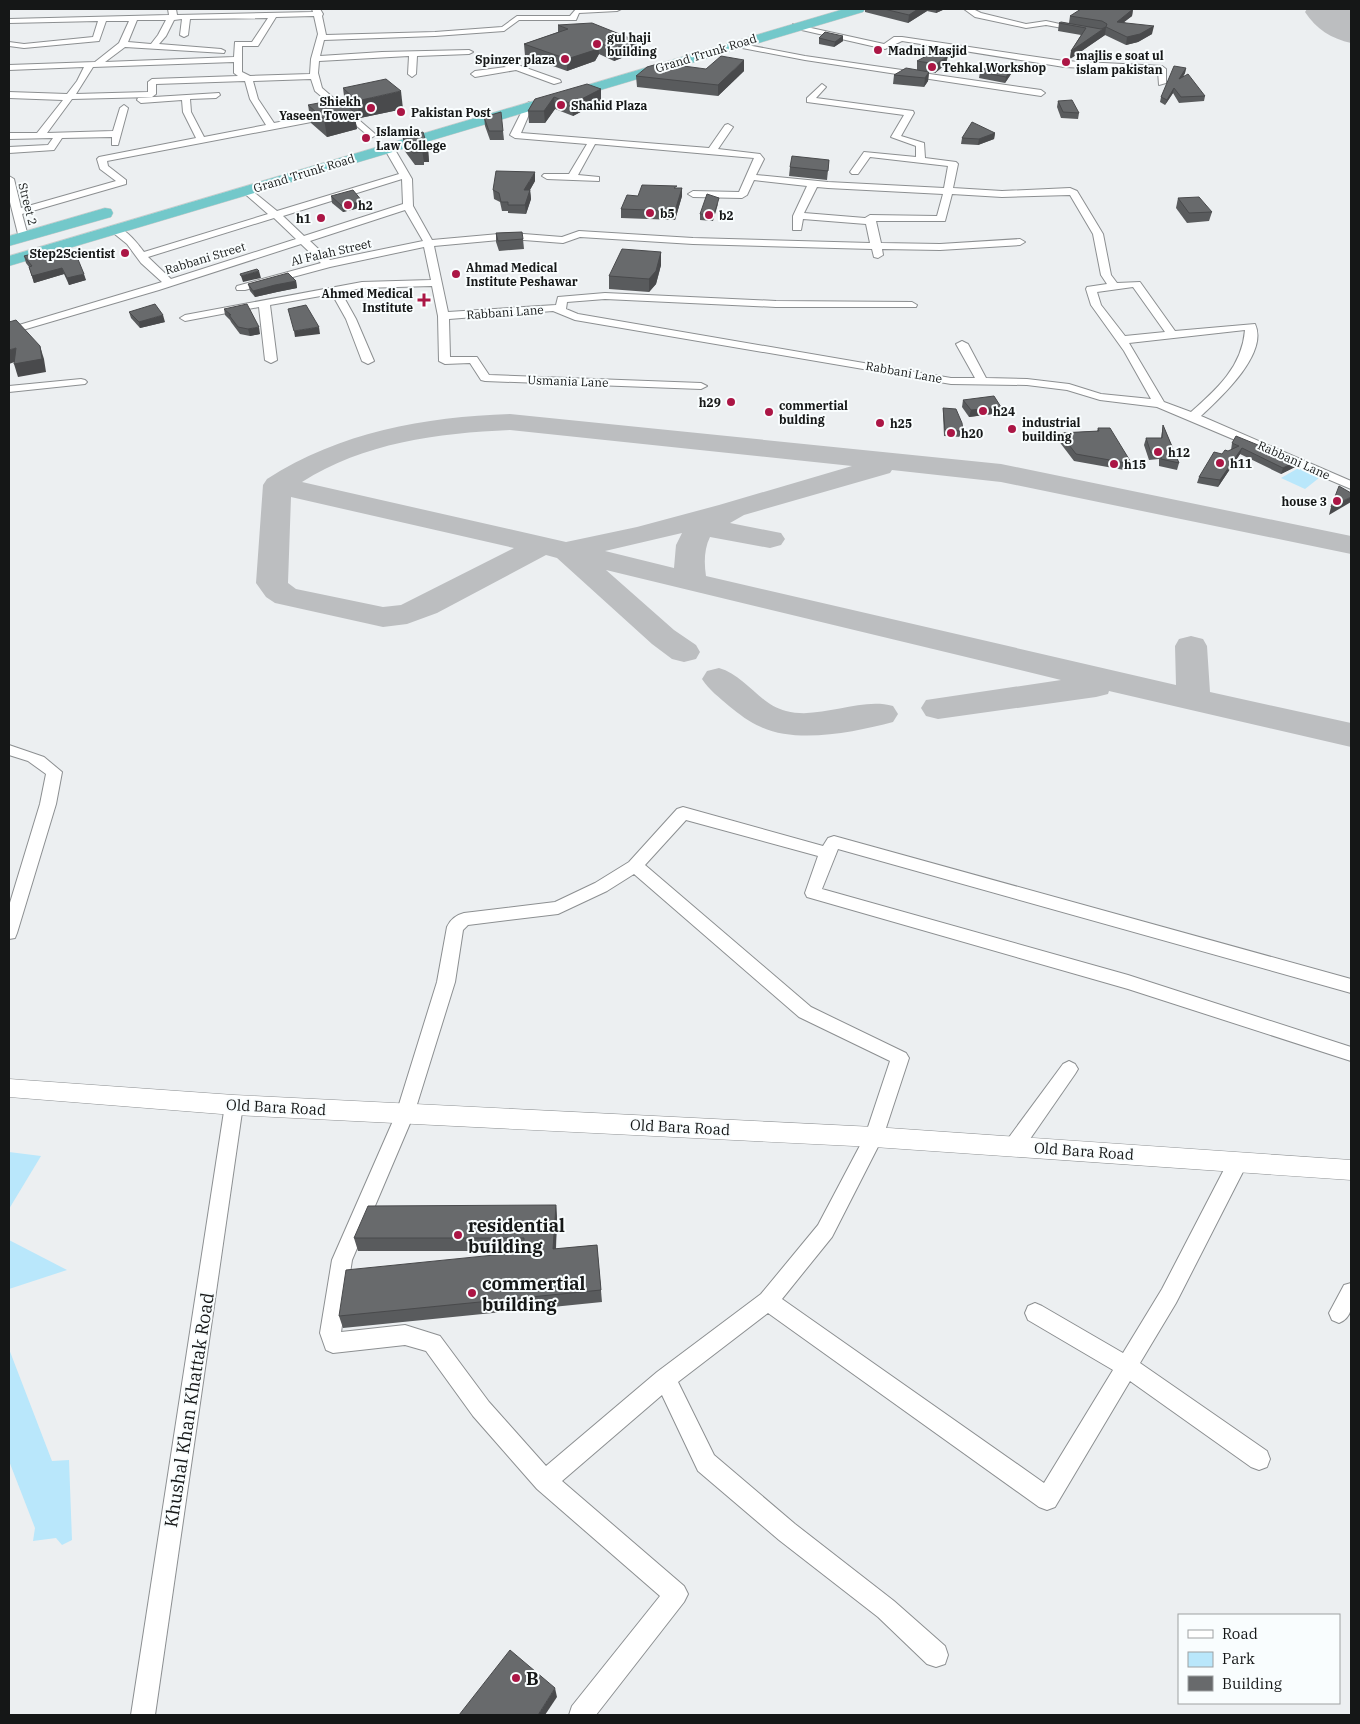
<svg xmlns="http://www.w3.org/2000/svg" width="1360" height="1724" viewBox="0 0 1360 1724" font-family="'IBM Plex Serif',serif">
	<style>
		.green { fill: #b9e7fb }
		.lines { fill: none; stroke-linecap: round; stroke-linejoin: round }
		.taxiway { fill: #bcbec0; fill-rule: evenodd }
		.runway { fill: #bcbec0; fill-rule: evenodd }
		.minor-casing { stroke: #8c8f91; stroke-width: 2 }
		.tertiary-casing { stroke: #8c8f91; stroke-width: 1 }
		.trunk-casing { stroke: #ccc; stroke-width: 1 }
		.minor { fill: #fff; fill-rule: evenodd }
		.tertiary { fill: #fff; fill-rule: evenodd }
		.trunk { fill: #73c8ca; fill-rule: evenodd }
		.wall { fill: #595b5d }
		.shaded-wall { fill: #494a4c }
		.building { fill: #686a6c; stroke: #494a4c }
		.poi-dot { fill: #ab1645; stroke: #f9fdfe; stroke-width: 2 }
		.labels { text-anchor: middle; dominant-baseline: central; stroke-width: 4; stroke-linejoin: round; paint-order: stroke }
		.far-poi-label { font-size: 12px; font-weight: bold; fill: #151717; stroke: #f9fdfe; text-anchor: start }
		.far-street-label { font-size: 12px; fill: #151717; stroke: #f9fdfe }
		.street-label { font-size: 15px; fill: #151717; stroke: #f9fdfe }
		.near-poi-label { font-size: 18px; font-weight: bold; fill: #151717; stroke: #f9fdfe; text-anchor: start }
		.near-street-label { font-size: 18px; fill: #151717; stroke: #f9fdfe }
	</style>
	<rect width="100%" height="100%" fill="#eceff1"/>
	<g class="green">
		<polygon points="1302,466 1324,474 1305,489 1281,478"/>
		<polygon points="9,1152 41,1156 9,1209"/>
		<polygon points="9,1240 67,1270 9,1289"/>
		<polygon points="9,1349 52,1461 69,1460 72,1540 62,1545 56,1538 33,1541 35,1528 9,1461"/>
	</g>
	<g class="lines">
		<g class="taxiway">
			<path d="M 510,414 L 1001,464 L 1351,536 L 1351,554 L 1001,482 L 892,470 L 890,473 L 744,515 L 730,523 L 781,533 L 785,539 L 781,545 L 770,548 L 710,537 C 704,549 704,563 706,576 L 1176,685 L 1175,646 L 1179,639 L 1191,636 L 1203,639 L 1207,646 L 1210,692 L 1351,723 L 1351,747 L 1109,691 L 1108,694 L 1096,697 L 938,719 L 926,716 L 921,708 L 926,700 L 1061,680 L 606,570 L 674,630 L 696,645 L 700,652 L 696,659 L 684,662 L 672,659 L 652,644 L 557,558 L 546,555 L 437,613 L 407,624 L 383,627 L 275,603 L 266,597 L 256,583 L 263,485 L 267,479 C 340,432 424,417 510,414 ZM 510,430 L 852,466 L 719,505 L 637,527 L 566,542 L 302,482 C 363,443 438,433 510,430 ZM 291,497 L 514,548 L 401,605 L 383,607 L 296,589 L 288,583 ZM 682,533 L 676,545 L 674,568 L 605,551 Z"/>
			<path d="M 719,668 C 745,675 760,705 786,711 C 821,720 859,697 893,706 L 898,714 L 893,722 C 855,732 798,744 761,727 C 749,722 739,714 729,706 C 720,698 709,690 702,679 L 707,671 Z"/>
		</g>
		<path class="runway" d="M 1307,9 L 1351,9 L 1351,43 C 1332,39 1316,29 1305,12 Z"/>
		<defs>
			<g id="minor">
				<path d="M 168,9 L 176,9 L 177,15 L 313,12 L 312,9 L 320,9 L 323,14 L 322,16 L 326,35 L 435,32 L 502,27 L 517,16 L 570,16 L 576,9 L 621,9 L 617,11 L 579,13 L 576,20 L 519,20 L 504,31 L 435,36 L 324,40 L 320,56 L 382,52 L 469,50 L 473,52 L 469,54 L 417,56 L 416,74 L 412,77 L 408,74 L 409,56 L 319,61 L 318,73 L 322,88 L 374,133 L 376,135 L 371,138 L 315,91 L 311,79 L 253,81 L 258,99 L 274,123 L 332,112 L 336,115 L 332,118 L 107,161 L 108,166 L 126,180 L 126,184 L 22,214 L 28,236 L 23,239 L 19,238 L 9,198 L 9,176 L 14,179 L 21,208 L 116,181 L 100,169 L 97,159 L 99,157 L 196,138 L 183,112 L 182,100 L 141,103 L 137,100 L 138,98 L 219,93 L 220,95 L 216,98 L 190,99 L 191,112 L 204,137 L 266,125 L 250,99 L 245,81 L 156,84 L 156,94 L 152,97 L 72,99 L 47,133 L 113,131 L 120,108 L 124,105 L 128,108 L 118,145 L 112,145 L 112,137 L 62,138 L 54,150 L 9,153 L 9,147 L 48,145 L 53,138 L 9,139 L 9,133 L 37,133 L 63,100 L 9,98 L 9,92 L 67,94 L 77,81 L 84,67 L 9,70 L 9,65 L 95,62 L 119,43 L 129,21 L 106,21 L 99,41 L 24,48 L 9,46 L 9,42 L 24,44 L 93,37 L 98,21 L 9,23 L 9,19 L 169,15 ZM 314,16 L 318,34 L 311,59 L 310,74 L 250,76 L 242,72 L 242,46 L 258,46 L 276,17 ZM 268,18 L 252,42 L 235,42 L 234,57 L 105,62 L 125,47 L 224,53 L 225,51 L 221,49 L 159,44 L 166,36 L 174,20 L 182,19 L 180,35 L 184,37 L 188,35 L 190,19 ZM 137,20 L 166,20 L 158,35 L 151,44 L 128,42 ZM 234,62 L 234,73 L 238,76 L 152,79 L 148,82 L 148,92 L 76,94 L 93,67 Z"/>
				<polygon points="964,9 973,9 981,13 1026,24 1046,21 1083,29 1079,31 1046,25 1026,28 975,17"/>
				<polygon points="793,24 884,44 894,37 902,37 1064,61 1162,66 1166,69 1166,83 1159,85 1158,71 1064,67 902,41 885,49 793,28"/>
				<polygon points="732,42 805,56 1041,90 1045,93 1041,96 805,60 732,46"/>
				<polygon points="501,59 560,80 561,82 554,84 516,70 475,77 471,74 475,71 506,67 497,62"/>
				<path d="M 822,84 L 826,87 L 816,98 L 913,111 L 914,113 L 901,136 L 924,143 L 925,158 L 956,162 L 958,164 L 953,188 L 1002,191 L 1070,188 L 1077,191 L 1103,234 L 1111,275 L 1117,283 L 1140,282 L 1175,331 L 1255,324 C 1269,354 1220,398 1201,416 L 1351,481 L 1351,489 L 1157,407 L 1100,400 L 1067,390 L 1027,385 L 951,384 L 575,320 L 553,311 L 449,319 L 450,357 L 477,357 L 489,375 L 701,383 L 707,386 L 701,389 L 485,381 L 481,380 L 470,363 L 445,364 L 439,361 L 438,316 L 432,286 L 362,288 L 341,292 L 356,319 L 374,361 L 368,364 L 362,361 L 346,319 L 332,294 L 270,305 L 277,360 L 271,363 L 265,360 L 259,307 L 185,321 L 180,318 L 185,315 L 362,282 L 431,280 L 424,247 L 330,267 L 245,290 L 237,290 L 236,288 L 237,286 L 321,263 L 301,244 L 159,290 L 9,334 L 9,328 L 162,282 L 141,263 L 127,244 L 111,231 L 111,227 C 124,225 137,243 144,252 L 268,214 L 244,193 L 244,189 L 250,189 L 277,211 L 399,174 L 384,148 L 389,145 L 394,148 L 412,179 L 413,206 L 432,240 L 511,233 L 562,237 L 579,231 L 693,238 L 870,243 L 866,224 L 803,219 L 801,230 L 793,230 L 793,216 L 807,186 L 754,180 L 747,195 L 742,198 L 693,197 L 688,194 L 693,191 L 739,192 L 754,158 L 595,144 L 578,175 L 599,177 L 599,181 L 547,179 L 542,176 L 544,174 L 569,174 L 587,144 L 515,138 L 510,135 L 525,105 L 529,102 L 533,105 L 521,133 L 709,148 L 725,125 L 728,124 L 733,127 L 718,149 L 760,154 L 764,159 L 756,175 L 828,182 L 944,188 L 948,166 L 870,157 L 858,174 L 852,174 L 850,172 L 864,152 L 916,157 L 916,146 L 891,137 L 904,115 L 807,102 L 807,98 ZM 402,179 L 403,204 L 304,236 L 283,216 ZM 817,187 L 828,188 L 943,194 L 937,216 L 870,215 L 865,218 L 804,213 ZM 952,194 L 1002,197 L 1070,195 L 1093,234 L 1101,275 L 1107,284 L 1087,287 L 1086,289 L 1091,305 L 1124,351 L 1151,399 L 1101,394 L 1069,384 L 1027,379 L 986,378 L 968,344 L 962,341 L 956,344 L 975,378 L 951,378 L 578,314 L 566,309 L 567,302 L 605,299 L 776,307 L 916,307 L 917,305 L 912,302 L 776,301 L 605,293 L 558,297 L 556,305 L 448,312 L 434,246 L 511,239 L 563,243 L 580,237 L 693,244 L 872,249 L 874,257 L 878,258 L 883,255 L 882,249 L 940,250 L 1020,245 L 1025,242 L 1020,239 L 940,244 L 881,243 L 876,221 L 945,221 ZM 405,210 L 423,241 L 330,260 L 310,241 ZM 274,218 L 296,239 L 171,279 L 148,257 ZM 1133,287 L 1165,332 L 1125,336 L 1101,305 L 1097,292 ZM 1245,330 C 1242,367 1217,389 1191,412 L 1164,402 L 1129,343 Z"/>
				<polygon points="81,379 85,380 87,382 85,384 9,392 9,386"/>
				<polygon points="9,745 44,757 62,772 56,804 17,933 15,938 9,939 9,906 40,804 46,774 28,761 9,755"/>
				<path d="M 683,807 L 823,846 L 828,838 L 834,836 L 1351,979 L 1351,993 L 838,849 L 822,889 L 1128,975 L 1351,1047 L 1351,1061 L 1128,989 L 807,897 L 805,893 L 818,856 L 686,820 L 645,865 L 811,1007 L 906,1053 L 909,1058 L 883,1137 L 832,1237 L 782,1299 L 1044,1483 L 1113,1370 L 1028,1320 L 1025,1313 L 1028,1306 L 1035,1303 L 1042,1306 L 1123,1353 L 1162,1289 L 1231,1156 L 1238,1154 L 1245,1156 L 1248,1162 L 1176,1303 L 1140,1363 L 1267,1451 L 1270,1459 L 1267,1467 L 1259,1470 L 1251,1467 L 1130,1381 L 1055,1507 L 1047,1510 L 1039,1507 L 768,1313 L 678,1382 L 714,1455 L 795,1524 L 894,1601 L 945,1646 L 948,1655 L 945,1664 L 936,1667 L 927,1664 L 878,1617 L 779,1540 L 698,1471 L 662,1395 L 562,1481 L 684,1586 L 688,1594 L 684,1602 L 596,1715 L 569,1715 L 572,1706 L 660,1596 L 537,1489 L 473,1416 L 426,1351 L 405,1345 L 333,1353 L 326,1350 L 320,1333 L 332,1260 L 396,1114 L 437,982 L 447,927 C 450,920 456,915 464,913 L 555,902 L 595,883 L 629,862 L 677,809 ZM 634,874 L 799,1017 L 890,1061 L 865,1136 L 818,1225 L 761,1294 L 657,1372 L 546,1466 L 489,1402 L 440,1336 L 405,1325 L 341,1332 L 352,1260 L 414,1114 L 455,982 L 463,930 L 468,925 L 558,914 L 607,891 Z"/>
				<polygon points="1069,1061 1075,1064 1078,1069 1075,1074 1021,1152 1014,1154 1007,1152 1004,1146 1007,1140 1063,1064"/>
				<polygon points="234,1097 241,1099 243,1105 155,1715 131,1715 225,1105 227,1099"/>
				<path d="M 1351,1283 C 1351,1298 1356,1316 1339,1323 L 1332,1320 L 1329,1313 L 1344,1285 Z"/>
			</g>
			<polygon id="tertiary" points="9,1079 234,1095 874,1127 1351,1160 1351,1180 874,1147 234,1115 9,1097"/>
			<g id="trunk">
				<polygon points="844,9 865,9 863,12 9,266 9,256"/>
				<polygon points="105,208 111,209 113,213 111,217 9,246 9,236"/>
			</g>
		</defs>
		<use href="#minor" class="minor-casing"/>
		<use href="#tertiary" class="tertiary-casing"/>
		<use href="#trunk" class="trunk-casing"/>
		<use href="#minor" class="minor"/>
		<use href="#tertiary" class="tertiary"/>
		<use href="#trunk" class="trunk"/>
	</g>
	<g class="wall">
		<polygon points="865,9 945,9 936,13 927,11 908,23 865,12"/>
		<polygon points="1133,9 1132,16 1124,22 1152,34 1138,42 1126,45 1105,35 1070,59 1071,51 1081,35 1058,31 1059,23 1069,23 1070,16"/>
		<polygon points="558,25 637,52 614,61 599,54 595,61 567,71 525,56 524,44 558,32"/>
		<polygon points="843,36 843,41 834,47 819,44 819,38"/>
		<polygon points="917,61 946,64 935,73 929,72 928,81 924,87 893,84 894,75 917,70"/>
		<polygon points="1186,68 1185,73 1183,77 1205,96 1204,101 1179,103 1173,93 1165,105 1160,102 1161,97"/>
		<polygon points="706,69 744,71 718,96 637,87 636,76"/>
		<polygon points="1013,71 1005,83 979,78 980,72"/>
		<polygon points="343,88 403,109 360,118 354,113 357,129 327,137 311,123 308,105 345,104"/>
		<polygon points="601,89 601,101 573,116 555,109 545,123 529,123 528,111 535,99"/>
		<polygon points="1058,101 1079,113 1078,119 1061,118 1057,107"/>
		<polygon points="484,117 503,131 504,140 490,140 485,126"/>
		<polygon points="995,133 994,139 978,145 961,144 962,138"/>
		<polygon points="403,138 428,149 429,162 424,162 424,165 415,165 404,150"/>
		<polygon points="829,160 827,180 789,176 790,167"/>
		<polygon points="535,181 530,190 531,199 526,214 508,213 508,211 502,211 500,202 494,199 493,190"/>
		<polygon points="677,188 682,188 682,196 675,220 621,218 621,209 638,196"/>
		<polygon points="331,196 362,201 363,207 343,212 332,203"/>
		<polygon points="1178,198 1212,212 1209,221 1187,223 1176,208"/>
		<polygon points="718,204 713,221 700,220 700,214"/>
		<polygon points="496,233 523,239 524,249 499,251 496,242"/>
		<polygon points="661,252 661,265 656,284 649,292 609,289 609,276"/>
		<polygon points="24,256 57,258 86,280 69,285 64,274 34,283 29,267 26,263"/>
		<polygon points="296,281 297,288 277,292 255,297 250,291 248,284"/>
		<polygon points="224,309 260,334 250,336 240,334 231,322 230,320 225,315"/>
		<polygon points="129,312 165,322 140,328 131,318"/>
		<polygon points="963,400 1001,407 1000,413 969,417 962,407"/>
		<polygon points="943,408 963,431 962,437 944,436 943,414"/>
		<polygon points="1163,425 1179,463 1177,470 1159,466 1159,459 1149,460 1144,445 1146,438 1161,438"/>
		<polygon points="1098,428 1132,464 1130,471 1074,461 1058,440 1060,433 1097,431"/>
		<polygon points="1232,443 1295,467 1281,474 1240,454 1218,487 1197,483 1199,477 1222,454 1231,450"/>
		<polygon points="556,1205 557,1218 556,1249 597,1245 602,1302 343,1328 339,1316 524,1252 524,1251 358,1251 354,1238"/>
	</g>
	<g class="shaded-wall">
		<polygon points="918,9 927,9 927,11 908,23 909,15"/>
		<polygon points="936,9 945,9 936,13"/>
		<polygon points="1133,9 1132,16 1115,29 1117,22"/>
		<polygon points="1154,26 1152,34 1138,42 1126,45 1127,37"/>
		<polygon points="1106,27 1105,35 1070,59 1071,51"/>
		<polygon points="843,36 843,41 834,47 835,42"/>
		<polygon points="637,41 637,52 614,61 613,49"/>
		<polygon points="598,42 599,54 595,61 567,71 567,59"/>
		<polygon points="948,56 946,64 935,73 936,64"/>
		<polygon points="744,60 744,71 718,96 718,85"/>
		<polygon points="1014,66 1013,71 1005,83 1006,77"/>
		<polygon points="1186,68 1185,73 1178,84 1179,79"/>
		<polygon points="929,72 928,81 924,87 925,78"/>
		<polygon points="1174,88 1173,93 1165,105 1167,100"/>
		<polygon points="601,89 601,101 573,116 572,104"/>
		<polygon points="401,91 403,109 360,118 357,101"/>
		<polygon points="554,97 555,109 545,123 544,111"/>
		<polygon points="354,112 357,129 327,137 324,119"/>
		<polygon points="995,133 994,139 978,145 979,139"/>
		<polygon points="428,149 429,162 424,162 422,150"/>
		<polygon points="535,172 535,181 525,198 524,190"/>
		<polygon points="682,188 682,196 675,220 675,211"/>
		<polygon points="530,190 531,199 526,214 525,205"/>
		<polygon points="362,201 363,207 343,212 342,206"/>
		<polygon points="661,252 661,265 656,284 649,292 649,279"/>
		<polygon points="62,268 64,274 34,283 32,276"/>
		<polygon points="259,271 261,278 243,282 241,276"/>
		<polygon points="84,274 86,280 69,285 67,278"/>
		<polygon points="296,281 297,288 277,292 255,297 253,291 275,285"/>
		<polygon points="163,315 165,322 140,328 139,322"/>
		<polygon points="259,327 260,334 250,336 248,329"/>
		<polygon points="319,327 320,334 295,337 294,331"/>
		<polygon points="40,346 44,359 46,372 18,377 14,364"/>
		<polygon points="16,348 20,360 9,364 9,350"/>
		<polygon points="1001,407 1000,413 969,417 971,410"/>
		<polygon points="1242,448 1240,454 1218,487 1220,480"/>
		<polygon points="1297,461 1295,467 1281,474 1283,468"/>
		<polygon points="1351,497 1351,502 1329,515 1331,507"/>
		<polygon points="556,1205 557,1218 555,1262 553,1249"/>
		<polygon points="555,1688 557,1697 545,1715 538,1715"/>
	</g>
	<g class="building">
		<polygon points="884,9 918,9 909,15"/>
		<polygon points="1081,9 1133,9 1117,22 1154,26 1140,34 1127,37 1106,27 1071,51 1086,28 1059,23 1061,22 1101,29 1106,27 1107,24 1102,21 1070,16"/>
		<polygon points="592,23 637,41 613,49 598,42 595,50 567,59 524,44 568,29 558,25"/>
		<polygon points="825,32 843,36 835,42 819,38"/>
		<polygon points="932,53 948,56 936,64 917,61"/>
		<polygon points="721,56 744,60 718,85 636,76 647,67 661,63 706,69"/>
		<polygon points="992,63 1014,66 1006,77 980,72"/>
		<polygon points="1174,66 1186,68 1179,79 1188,74 1205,96 1181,97 1174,88 1167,100 1161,97"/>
		<polygon points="906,68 929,72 925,78 894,75"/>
		<polygon points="386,79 401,91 357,101 343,88"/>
		<polygon points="587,84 601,89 572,104 554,97 544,111 528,111 535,99"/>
		<polygon points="340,99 354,112 324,119 308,105"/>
		<polygon points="1072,100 1079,113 1063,112 1058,101"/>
		<polygon points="501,112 503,131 489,131 484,117"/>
		<polygon points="972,122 995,133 979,139 962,138"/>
		<polygon points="423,132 428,149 422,150 422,152 413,153 403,138"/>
		<polygon points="792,156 829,160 828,171 790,167"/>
		<polygon points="496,171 535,172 524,190 530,190 525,205 508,205 508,202 501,202 499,193 493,190"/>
		<polygon points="642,185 677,186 674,188 682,188 675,211 621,209 627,195 638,196"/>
		<polygon points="353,190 362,201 342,206 331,196"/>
		<polygon points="707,194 719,198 714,215 700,214"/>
		<polygon points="1199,197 1212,212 1189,213 1178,198"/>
		<polygon points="522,232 523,239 498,241 496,233"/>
		<polygon points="622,249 661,252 656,271 649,279 609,276"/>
		<polygon points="47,250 57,258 67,255 71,258 77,257 84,274 67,278 62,268 32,276 29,267 32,266 24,256"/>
		<polygon points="257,269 259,271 241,276 240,274"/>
		<polygon points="288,273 296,281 275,285 253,291 248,284"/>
		<polygon points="155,304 163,315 139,322 129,312"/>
		<polygon points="247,304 259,327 248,329 238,327 229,315 231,315 224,309"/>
		<polygon points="306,305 319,327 294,331 288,309"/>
		<polygon points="16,320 40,346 42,359 14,364 16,348 9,350 9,322"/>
		<polygon points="994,396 1001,407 971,410 963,400"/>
		<polygon points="943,408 956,409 962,423 963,431 945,430"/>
		<polygon points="1163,425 1179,463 1161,459 1161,452 1151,453 1146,438 1162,438"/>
		<polygon points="1098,428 1110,428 1132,464 1076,454 1060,433 1099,431"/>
		<polygon points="1236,436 1297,461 1283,468 1242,448 1220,480 1199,477 1214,452 1222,454 1225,450 1228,451 1239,446 1232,443"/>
		<polygon points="1339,486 1351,493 1351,497 1331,507"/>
		<polygon points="556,1205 553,1249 597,1245 601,1290 339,1316 346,1270 524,1252 524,1238 354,1238 368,1206"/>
		<polygon points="510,1650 555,1688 538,1715 459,1715"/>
	</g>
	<g class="poi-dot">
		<circle cx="597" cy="44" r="5"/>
		<circle cx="878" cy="50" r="5"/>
		<circle cx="565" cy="59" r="5"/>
		<circle cx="1066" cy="62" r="5"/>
		<circle cx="932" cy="67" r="5"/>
		<circle cx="561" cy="105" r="5"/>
		<circle cx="371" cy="108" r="5"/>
		<circle cx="401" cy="112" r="5"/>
		<circle cx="366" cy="138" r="5"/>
		<circle cx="348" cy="205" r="5"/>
		<circle cx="650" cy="213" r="5"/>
		<circle cx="709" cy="215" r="5"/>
		<circle cx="321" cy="218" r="5"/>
		<circle cx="125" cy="253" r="5"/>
		<circle cx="456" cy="274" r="5"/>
		<path d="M421.5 292.5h5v5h5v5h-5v5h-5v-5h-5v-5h5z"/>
		<circle cx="731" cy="402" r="5"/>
		<circle cx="983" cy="411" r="5"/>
		<circle cx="769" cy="412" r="5"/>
		<circle cx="880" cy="423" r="5"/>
		<circle cx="1012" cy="429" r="5"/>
		<circle cx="951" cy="433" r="5"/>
		<circle cx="1158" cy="452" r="5"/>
		<circle cx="1220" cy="463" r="5"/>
		<circle cx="1114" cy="464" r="5"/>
		<circle cx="1337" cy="501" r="5"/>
		<circle cx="458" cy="1235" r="5"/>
		<circle cx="472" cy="1293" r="5"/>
		<circle cx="516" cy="1678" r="5"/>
	</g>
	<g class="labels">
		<g class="far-poi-label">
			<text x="607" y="37">gul haji<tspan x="607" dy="14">building</tspan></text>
			<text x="888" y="50">Madni Masjid</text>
			<text x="1076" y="55">majlis e soat ul<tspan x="1076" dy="14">islam pakistan</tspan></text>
			<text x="555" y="59" text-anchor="end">Spinzer plaza</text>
			<text x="942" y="67">Tehkal Workshop</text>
			<text x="361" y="101" text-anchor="end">Shiekh<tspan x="361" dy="14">Yaseen Tower</tspan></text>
			<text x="571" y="105">Shahid Plaza</text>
			<text x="411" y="112">Pakistan Post</text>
			<text x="376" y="131">Islamia<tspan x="376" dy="14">Law College</tspan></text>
			<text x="358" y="205">h2</text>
			<text x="660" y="213">b5</text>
			<text x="719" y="215">b2</text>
			<text x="311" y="218" text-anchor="end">h1</text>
			<text x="115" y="253" text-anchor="end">Step2Scientist</text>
			<text x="466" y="267">Ahmad Medical<tspan x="466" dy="14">Institute Peshawar</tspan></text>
			<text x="413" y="293" text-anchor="end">Ahmed Medical<tspan x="413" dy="14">Institute</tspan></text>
			<text x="721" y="402" text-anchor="end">h29</text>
			<text x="779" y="405">commertial<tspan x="779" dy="14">bulding</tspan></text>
			<text x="993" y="411">h24</text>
			<text x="1022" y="422">industrial<tspan x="1022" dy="14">building</tspan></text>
			<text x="890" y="423">h25</text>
			<text x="961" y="433">h20</text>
			<text x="1168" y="452">h12</text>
			<text x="1230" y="463">h11</text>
			<text x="1124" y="464">h15</text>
			<text x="1327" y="501" text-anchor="end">house 3</text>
		</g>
		<g class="far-street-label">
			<text transform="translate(706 53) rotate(-17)">Grand Trunk Road</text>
			<text transform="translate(304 173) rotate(-17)">Grand Trunk Road</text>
			<text transform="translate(28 204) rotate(76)">Street 2</text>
			<text transform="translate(331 252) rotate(-13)">Al Falah Street</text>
			<text transform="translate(205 258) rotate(-17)">Rabbani Street</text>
			<text transform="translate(505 312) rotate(-4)">Rabbani Lane</text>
			<text transform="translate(904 372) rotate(10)">Rabbani Lane</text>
			<text transform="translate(568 381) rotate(2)">Usmania Lane</text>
			<text transform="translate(1294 460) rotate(24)">Rabbani Lane</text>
		</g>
		<g class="street-label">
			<text transform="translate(276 1107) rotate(3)">Old Bara Road</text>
			<text transform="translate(680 1127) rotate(3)">Old Bara Road</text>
			<text transform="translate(1084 1151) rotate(4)">Old Bara Road</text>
		</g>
		<g class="near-poi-label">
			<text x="468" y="1225">residential<tspan x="468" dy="21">building</tspan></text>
			<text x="482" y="1283">commertial<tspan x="482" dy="21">building</tspan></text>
			<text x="526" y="1678">B</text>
		</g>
		<g class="near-street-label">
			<text transform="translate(189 1410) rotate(-81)">Khushal Khan Khattak Road</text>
		</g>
	</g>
	<rect width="1360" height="1724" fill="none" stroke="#151717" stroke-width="20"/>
	<rect x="1178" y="1614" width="162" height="90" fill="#f9fdfe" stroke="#9ea1a2"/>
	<rect x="1188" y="1630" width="25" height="8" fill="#ffffff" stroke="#9ea1a2"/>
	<text x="1222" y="1639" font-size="15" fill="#151717">Road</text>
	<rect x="1188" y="1652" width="25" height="15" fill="#b9e7fb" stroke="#9ea1a2"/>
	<text x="1222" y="1664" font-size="15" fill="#151717">Park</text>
	<rect x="1188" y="1676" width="25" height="15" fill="#686a6c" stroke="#9ea1a2"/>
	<text x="1222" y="1689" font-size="15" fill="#151717">Building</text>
</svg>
